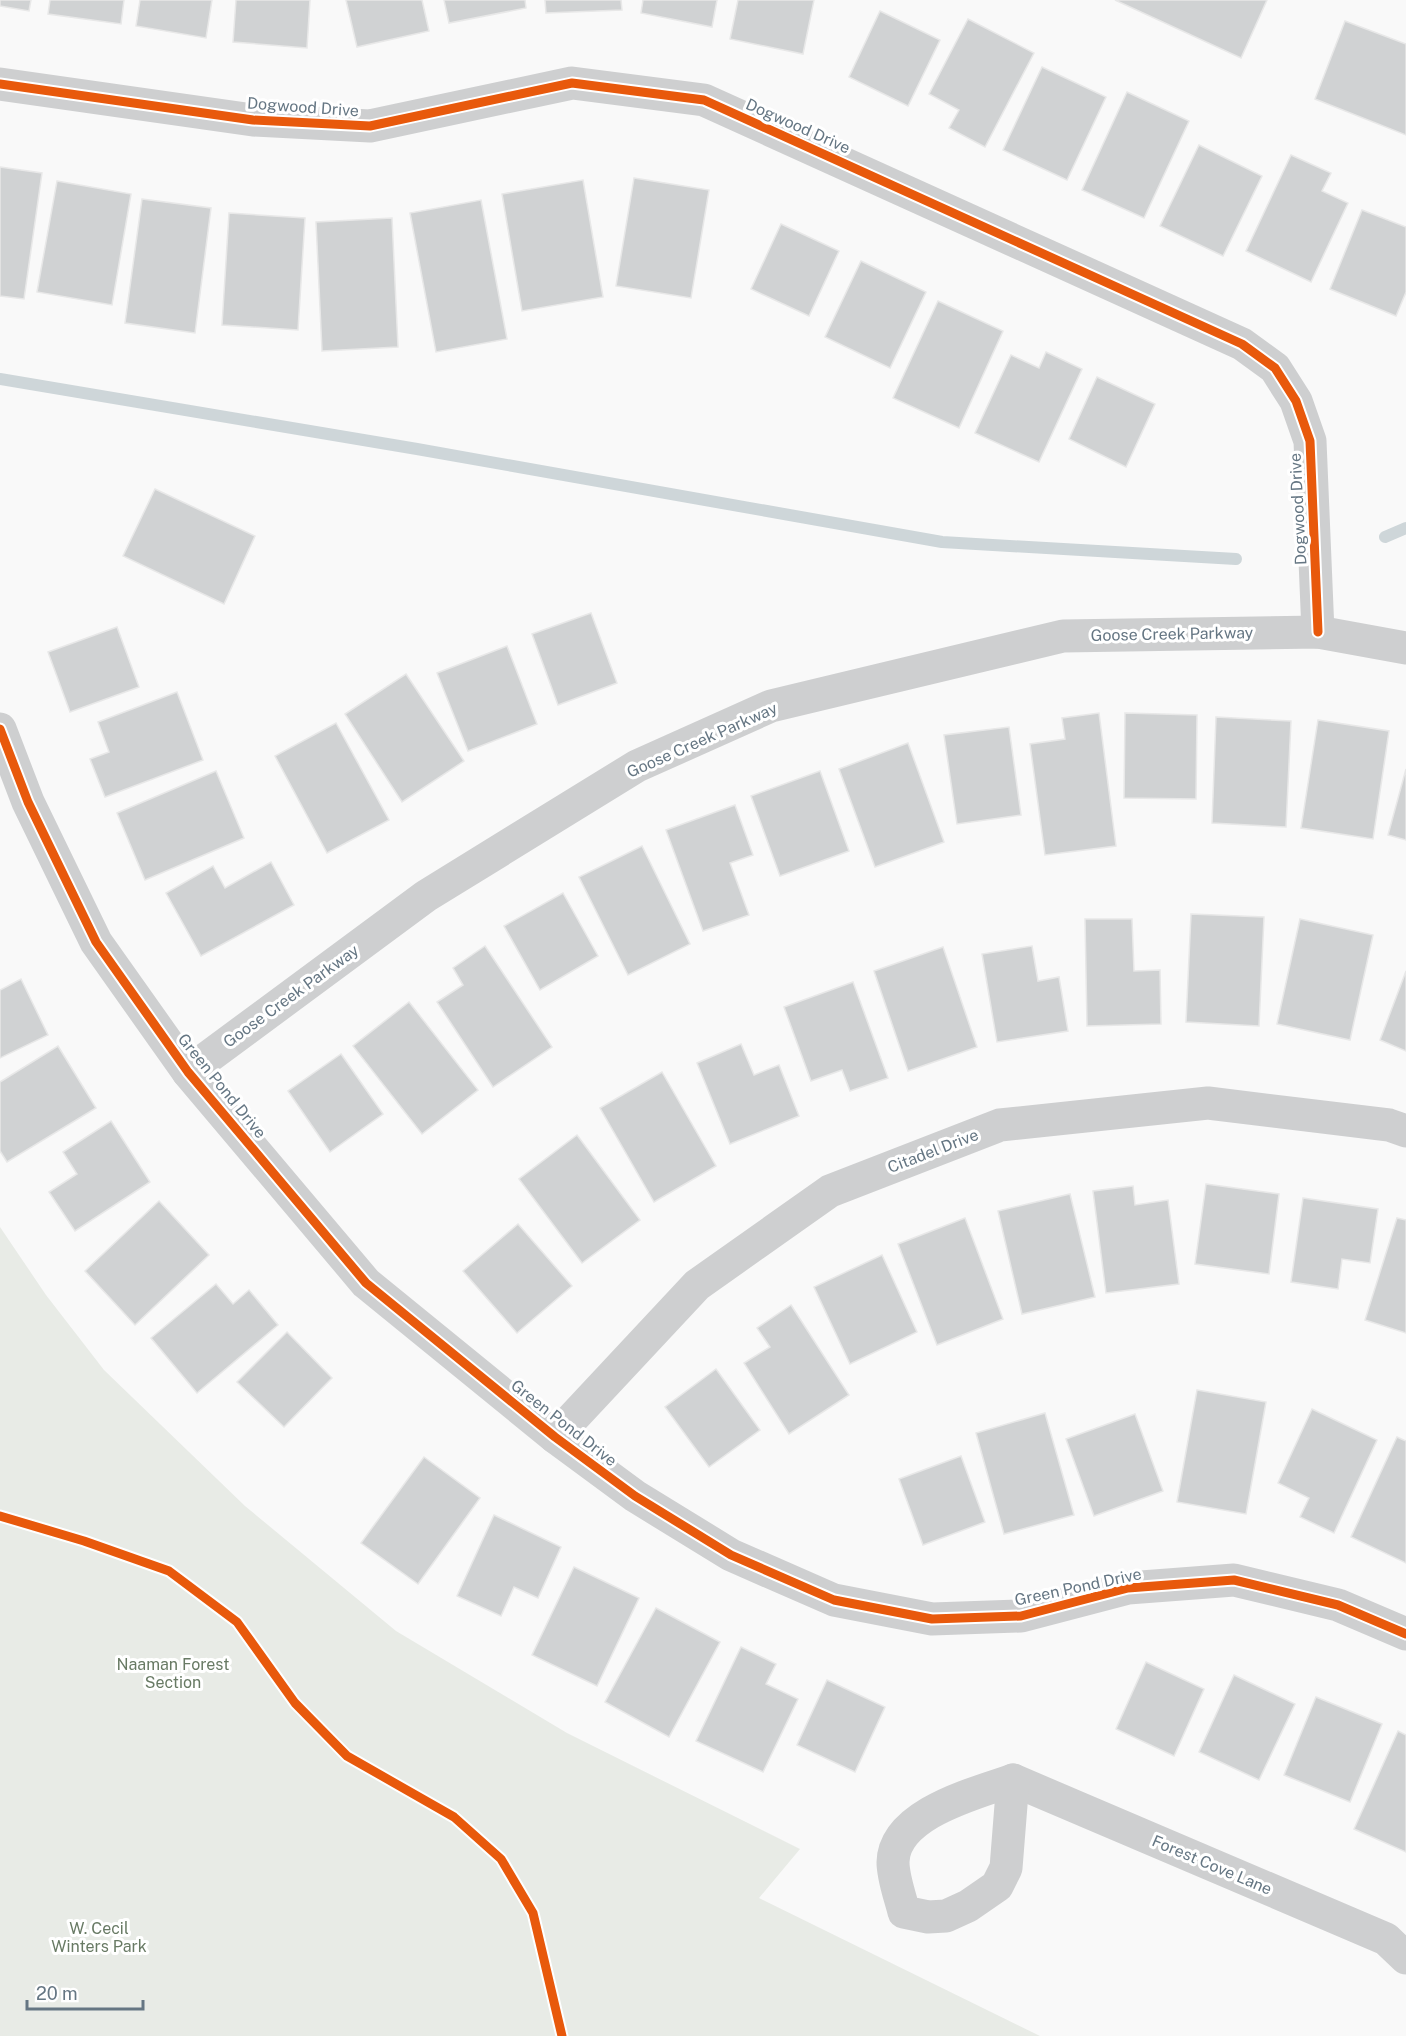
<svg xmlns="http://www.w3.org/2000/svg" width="1406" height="2036" viewBox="0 0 1406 2036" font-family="'Public Sans',sans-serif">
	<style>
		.green { fill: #e8ebe6 }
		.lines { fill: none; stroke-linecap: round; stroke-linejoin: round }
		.stream { stroke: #ced6d9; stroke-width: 12 }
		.building { fill: #d0d2d3; stroke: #e8e8e8; stroke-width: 1.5 }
		.street { stroke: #cecfd0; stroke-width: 33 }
		.cycleway-casing { stroke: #fff; stroke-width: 13 }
		.cycleway { stroke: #e8590c; stroke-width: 9 }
		.labels { text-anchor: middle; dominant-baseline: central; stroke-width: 6; stroke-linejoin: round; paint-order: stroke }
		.street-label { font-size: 16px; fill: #657683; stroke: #fff }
		.park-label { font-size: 16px; fill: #687a64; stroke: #fff }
	</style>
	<rect width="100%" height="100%" fill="#f9f9f9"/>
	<polygon class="green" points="0,1227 46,1295 104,1370 245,1506 396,1631 567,1733 800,1849 759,1898 1040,2036 0,2036"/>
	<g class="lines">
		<g class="stream">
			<polyline points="0,379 417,449 942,542 1236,559"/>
			<polyline points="1385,537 1406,528"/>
		</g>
	</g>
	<g class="building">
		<polygon points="0,0 31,0 29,11 0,6"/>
		<polygon points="50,0 124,0 121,24 48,14"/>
		<polygon points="140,0 212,0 206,38 136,26"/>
		<polygon points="236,0 310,0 307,48 233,42"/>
		<polygon points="346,0 422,0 429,31 357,47"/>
		<polygon points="444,0 525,0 526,8 449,23"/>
		<polygon points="545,0 621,0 622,10 546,13"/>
		<polygon points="643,0 717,0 712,27 641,13"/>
		<polygon points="738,0 814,0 803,54 730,39"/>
		<polygon points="1115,0 1267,0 1241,58"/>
		<polygon points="880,11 940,40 908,106 849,77"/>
		<polygon points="968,19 1034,53 985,147 949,128 959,110 929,94"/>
		<polygon points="1345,21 1406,44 1406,135 1315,99"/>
		<polygon points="1042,67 1106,97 1067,180 1003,150"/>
		<polygon points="1127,92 1189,121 1144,218 1082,190"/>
		<polygon points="1199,145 1262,176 1223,256 1160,226"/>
		<polygon points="1291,155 1331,173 1322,191 1348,203 1311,282 1246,251"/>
		<polygon points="0,167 42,173 24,299 0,296"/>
		<polygon points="634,178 709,190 691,298 616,286"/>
		<polygon points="583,180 603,297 522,311 502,194"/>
		<polygon points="57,181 131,194 112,305 37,292"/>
		<polygon points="142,199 211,208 195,333 125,323"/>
		<polygon points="481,200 507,339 436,352 410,213"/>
		<polygon points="1362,210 1406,227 1406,292 1396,316 1330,289"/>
		<polygon points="229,213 305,218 298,330 222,325"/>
		<polygon points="392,218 398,347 322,351 316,222"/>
		<polygon points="781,224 839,251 809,316 751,289"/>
		<polygon points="861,261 926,292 890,368 825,337"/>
		<polygon points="938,301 1003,331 959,428 893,398"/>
		<polygon points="1046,352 1082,369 1039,462 975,433 1011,355 1039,368"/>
		<polygon points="1097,377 1155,404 1126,467 1069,439"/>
		<polygon points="155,489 255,536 224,604 123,556"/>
		<polygon points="591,613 617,683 558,705 532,634"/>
		<polygon points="117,627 139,687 70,712 48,652"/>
		<polygon points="507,646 537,724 468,751 437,673"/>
		<polygon points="406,674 464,761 402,802 345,714"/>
		<polygon points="177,692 203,760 105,797 90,759 109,752 98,722"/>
		<polygon points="1099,713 1116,846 1045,855 1030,744 1065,739 1062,718"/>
		<polygon points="1125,713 1197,715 1196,799 1124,798"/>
		<polygon points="1216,717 1291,721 1286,827 1212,823"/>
		<polygon points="1318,720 1389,731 1373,839 1301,828"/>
		<polygon points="336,723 389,820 327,853 275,756"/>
		<polygon points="1009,727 1021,815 957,824 944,735"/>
		<polygon points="908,743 944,842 875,867 839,769"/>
		<polygon points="1406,769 1406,840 1388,835"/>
		<polygon points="216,771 244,838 145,880 117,813"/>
		<polygon points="820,771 849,851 780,876 751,796"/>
		<polygon points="735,805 753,855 730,863 749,915 703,931 666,830"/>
		<polygon points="642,846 690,944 628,975 579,877"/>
		<polygon points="271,862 294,905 201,956 166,893 213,866 225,888"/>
		<polygon points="563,893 598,956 540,990 504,926"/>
		<polygon points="1191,914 1264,917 1259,1026 1186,1022"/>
		<polygon points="1085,919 1132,919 1134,971 1160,970 1161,1024 1087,1026"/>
		<polygon points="1300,919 1373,935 1350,1040 1277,1024"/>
		<polygon points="485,946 552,1047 493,1087 437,1002 463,985 453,968"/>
		<polygon points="1032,946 1038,981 1059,977 1068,1031 997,1042 982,954"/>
		<polygon points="943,947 977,1047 908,1071 874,971"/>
		<polygon points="1406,971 1406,1051 1380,1040"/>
		<polygon points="21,979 48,1035 0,1058 0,990"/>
		<polygon points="853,982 888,1078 850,1091 842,1070 811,1081 784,1007"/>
		<polygon points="409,1002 478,1090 422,1134 353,1046"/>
		<polygon points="741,1044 754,1075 779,1065 799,1116 730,1144 697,1063"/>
		<polygon points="58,1046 96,1108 7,1162 0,1151 0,1082"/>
		<polygon points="341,1054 383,1114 330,1152 288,1091"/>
		<polygon points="662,1072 716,1166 654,1202 600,1108"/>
		<polygon points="111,1121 150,1182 75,1231 49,1192 77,1174 63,1152"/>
		<polygon points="577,1135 640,1220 582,1263 519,1179"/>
		<polygon points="1206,1184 1279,1194 1269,1274 1195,1264"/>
		<polygon points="1133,1186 1135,1205 1168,1200 1179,1284 1106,1293 1093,1191"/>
		<polygon points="1070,1194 1095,1297 1022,1314 998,1211"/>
		<polygon points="1303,1198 1378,1209 1370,1263 1342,1259 1338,1289 1291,1282"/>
		<polygon points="159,1201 209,1255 135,1325 85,1271"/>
		<polygon points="965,1218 1003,1319 937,1345 898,1244"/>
		<polygon points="1397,1218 1406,1220 1406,1333 1365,1320"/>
		<polygon points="518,1224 572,1286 517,1333 463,1271"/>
		<polygon points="882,1255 917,1332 850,1364 814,1287"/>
		<polygon points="216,1284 233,1304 249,1290 278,1325 197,1393 151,1338"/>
		<polygon points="791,1305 849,1395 789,1434 744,1363 770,1347 757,1328"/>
		<polygon points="287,1332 332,1378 284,1427 237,1382"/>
		<polygon points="716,1369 760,1430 709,1467 665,1407"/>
		<polygon points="1197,1390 1266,1402 1246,1514 1177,1502"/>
		<polygon points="1312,1409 1377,1440 1334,1533 1300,1517 1309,1498 1278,1483"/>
		<polygon points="1045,1413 1074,1515 1004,1534 976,1433"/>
		<polygon points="1135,1414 1163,1491 1094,1516 1066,1439"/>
		<polygon points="1397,1437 1406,1441 1406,1563 1351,1537"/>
		<polygon points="961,1456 985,1522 923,1545 899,1479"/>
		<polygon points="424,1457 480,1498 418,1584 361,1543"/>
		<polygon points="494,1515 561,1547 538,1598 514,1587 501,1616 457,1596"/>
		<polygon points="574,1567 639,1598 597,1686 532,1655"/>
		<polygon points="656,1608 720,1642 669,1737 605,1702"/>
		<polygon points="741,1647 776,1664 766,1684 798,1699 763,1772 696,1741"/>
		<polygon points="1146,1662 1204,1689 1174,1756 1116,1729"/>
		<polygon points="1234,1675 1295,1704 1259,1780 1199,1752"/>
		<polygon points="827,1680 885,1707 855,1772 797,1745"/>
		<polygon points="1316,1697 1382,1724 1350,1802 1284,1775"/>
		<polygon points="1398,1731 1406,1735 1406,1852 1354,1829"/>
	</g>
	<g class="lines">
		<g class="street">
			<polyline points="0,84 253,120 370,126 572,83 704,100 1242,344 1275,368 1296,401 1310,441 1318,632"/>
			<polyline points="0,729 28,802 96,942 188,1072 366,1283 555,1437 635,1496 731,1555 834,1600 932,1619 1021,1616 1128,1588 1234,1580 1338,1605 1406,1634"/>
			<polyline points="188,1072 426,896 637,766 771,706 1063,636 1318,632 1406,648"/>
			<polyline points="555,1437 697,1285 830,1191 1000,1125 1208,1103 1389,1125 1406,1131"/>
			<polyline points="1013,1780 1386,1939 1406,1958"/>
			<path d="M 1013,1780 L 1006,1868 L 997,1886 L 968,1906 L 946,1916 L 928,1917 L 904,1912 C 900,1896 893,1878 893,1862 C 894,1813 977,1793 1013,1780 Z"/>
		</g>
		<defs>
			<g id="cycleway">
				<polyline points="0,84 253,120 370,126 572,83 704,100 1242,344 1275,368 1296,401 1310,441 1318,632"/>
				<polyline points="0,729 28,802 96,942 188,1072 366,1283 555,1437 635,1496 731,1555 834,1600 932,1619 1021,1616 1128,1588 1234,1580 1338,1605 1406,1634"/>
				<polyline points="0,1516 84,1541 169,1571 237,1622 295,1703 347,1756 454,1817 501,1859 533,1913 562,2036"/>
			</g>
		</defs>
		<use href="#cycleway" class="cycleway-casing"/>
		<use href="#cycleway" class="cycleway"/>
	</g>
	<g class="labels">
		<g class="street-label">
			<text transform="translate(303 107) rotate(4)">Dogwood Drive</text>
			<text transform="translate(798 126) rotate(24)">Dogwood Drive</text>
			<text transform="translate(1298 509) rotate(-93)">Dogwood Drive</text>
			<text transform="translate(1172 634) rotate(-1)">Goose Creek Parkway</text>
			<text transform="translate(702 740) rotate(-24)">Goose Creek Parkway</text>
			<text transform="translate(291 996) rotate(-36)">Goose Creek Parkway</text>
			<text transform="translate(222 1086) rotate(51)">Green Pond Drive</text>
			<text transform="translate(933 1151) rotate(-21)">Citadel Drive</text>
			<text transform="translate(564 1423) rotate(38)">Green Pond Drive</text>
			<text transform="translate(1078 1587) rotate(-12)">Green Pond Drive</text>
			<text transform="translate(1212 1865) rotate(23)">Forest Cove Lane</text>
		</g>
		<g class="park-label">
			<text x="173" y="1664">Naaman Forest<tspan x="173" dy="18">Section</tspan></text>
			<text x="99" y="1928">W. Cecil<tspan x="99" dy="18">Winters Park</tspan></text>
		</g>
	</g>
	<path d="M27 2000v9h116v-9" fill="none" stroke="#657683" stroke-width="3"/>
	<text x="36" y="2000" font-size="18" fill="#657683" stroke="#ffffff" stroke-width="4.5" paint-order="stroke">20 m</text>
</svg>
